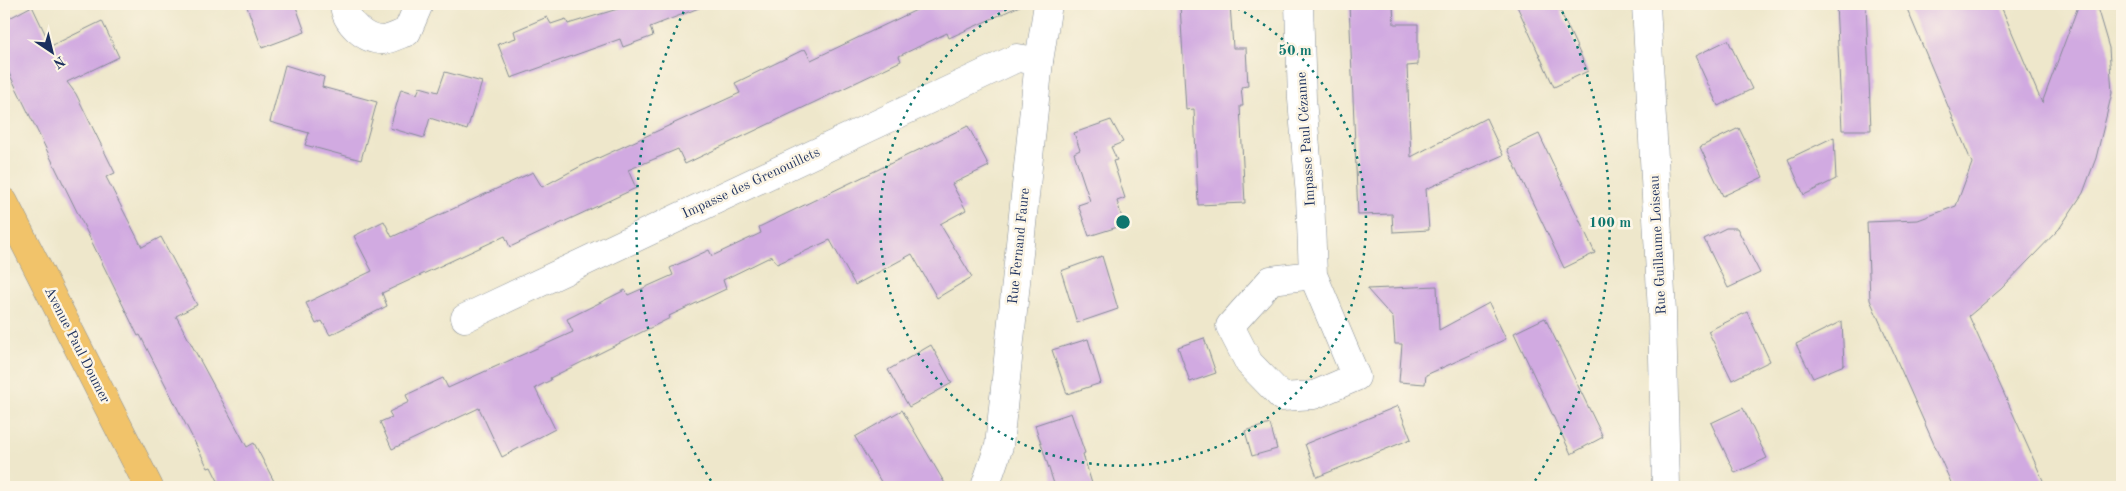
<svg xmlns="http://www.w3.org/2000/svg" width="2126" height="491" viewBox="0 0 2126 491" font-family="'Old Standard TT',serif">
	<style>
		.building { fill: #d1aae1 }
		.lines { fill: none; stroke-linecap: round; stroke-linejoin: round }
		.minor-casing { stroke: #848b94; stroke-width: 29 }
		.major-casing { stroke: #848b94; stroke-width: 29 }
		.minor { stroke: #fff; stroke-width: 28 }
		.major { stroke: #f1c36a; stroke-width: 28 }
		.ring { fill: none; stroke: #0f766e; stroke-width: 2.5; stroke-dasharray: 2.5 5 }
		.labels { text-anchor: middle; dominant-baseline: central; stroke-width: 5; stroke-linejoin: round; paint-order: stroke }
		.street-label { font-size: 14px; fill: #1b2f5e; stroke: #fcf5e5 }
		.centre { fill: #0f766e; stroke: #fcf5e5; stroke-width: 2.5 }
		.ring-label { font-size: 15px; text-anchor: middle; font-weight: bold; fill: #0f766e; stroke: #fcf5e5; stroke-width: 5; stroke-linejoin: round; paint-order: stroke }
	</style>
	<rect width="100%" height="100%" fill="#fcf5e5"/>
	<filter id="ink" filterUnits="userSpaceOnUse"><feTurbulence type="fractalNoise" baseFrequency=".02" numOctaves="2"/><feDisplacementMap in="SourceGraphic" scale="10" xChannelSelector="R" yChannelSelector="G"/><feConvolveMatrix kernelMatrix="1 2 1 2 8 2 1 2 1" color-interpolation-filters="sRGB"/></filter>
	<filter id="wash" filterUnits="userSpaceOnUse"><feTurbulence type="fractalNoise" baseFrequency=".0096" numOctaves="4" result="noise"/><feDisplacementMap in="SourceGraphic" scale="20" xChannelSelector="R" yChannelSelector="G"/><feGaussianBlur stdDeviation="1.12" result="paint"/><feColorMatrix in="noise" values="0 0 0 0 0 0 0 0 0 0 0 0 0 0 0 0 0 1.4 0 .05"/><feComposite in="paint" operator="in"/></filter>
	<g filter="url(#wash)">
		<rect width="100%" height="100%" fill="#eee7cb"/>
		<g id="blocks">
			<g class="building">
				<polygon points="246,4 295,4 305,32 262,48"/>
				<polygon points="634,4 704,4 704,6 650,27 653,36 623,47 620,39 511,78 498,44 516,38 514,31 547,17 551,24 566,19 568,24"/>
				<polygon points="929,4 1024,4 949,38 947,33 899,56 901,61 685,164 678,149 628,170 636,188 510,247 505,236 382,293 387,306 330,335 322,321 316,324 306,303 372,271 354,236 384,221 392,237 533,172 542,187 581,166 740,93 735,83 805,49 811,60"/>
				<polygon points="1180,4 1230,4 1233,48 1246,48 1248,86 1241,87 1243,106 1240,106 1245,203 1198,205 1194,109 1186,110"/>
				<polygon points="1349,4 1393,4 1394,24 1418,24 1418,65 1407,66 1411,157 1486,118 1503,155 1426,189 1429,230 1393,232 1392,214 1358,215"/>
				<polygon points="1516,4 1557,4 1588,71 1554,87"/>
				<polygon points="1836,4 1866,4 1871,130 1842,130"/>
				<polygon points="1905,4 2000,4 2042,103 2079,4 2096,4 2109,48 2112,93 2096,158 2083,193 2059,229 2001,289 1969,316 2046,487 1953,487 1870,300 1867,222 1918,220 1956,206 1972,163"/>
				<polygon points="32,6 51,46 102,21 119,57 67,82 76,94 115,173 106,177 142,247 161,237 197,305 176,316 247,447 254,443 277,487 221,487 211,467 208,468 140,335 138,336 4,63 4,21"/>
				<polygon points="1728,40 1752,89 1718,106 1695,56"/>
				<polygon points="285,65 324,77 322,87 377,102 361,160 305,145 309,133 270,122"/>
				<polygon points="445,72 482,82 467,130 430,118 424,138 390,128 401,89 417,94 420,87 438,92"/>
				<polygon points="1111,120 1123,142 1111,147 1117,160 1113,161 1125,198 1117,201 1124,225 1089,236 1078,205 1090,201 1074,153 1080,150 1074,133"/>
				<polygon points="968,126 989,166 952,184 966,210 940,224 972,277 937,298 912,254 855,285 830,240 777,264 772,256 723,280 726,289 669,316 670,318 550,378 551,380 535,388 555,429 502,457 479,408 392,449 380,422 392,417 389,412 409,402 406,395 443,378 448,388 573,332 567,319 625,290 628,295 673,275 670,268 709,250 712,256 761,233 759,227"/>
				<polygon points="1739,128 1763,177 1723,196 1700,147"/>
				<polygon points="1539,134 1595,253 1564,268 1507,149"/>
				<polygon points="1834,137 1836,179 1804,195 1788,159"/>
				<polygon points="1726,228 1737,228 1760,273 1728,288 1704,239"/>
				<polygon points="1102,256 1118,309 1077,323 1061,271"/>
				<polygon points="1437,286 1439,330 1489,303 1506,339 1426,375 1425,384 1399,382 1402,344 1395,344 1393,318 1367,289"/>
				<polygon points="1747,312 1770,361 1732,380 1708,331"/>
				<polygon points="1545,318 1603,437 1571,454 1514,333"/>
				<polygon points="1842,321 1844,365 1813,378 1796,344"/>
				<polygon points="1204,338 1216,373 1190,382 1178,347"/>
				<polygon points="1088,339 1101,383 1067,394 1052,350"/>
				<polygon points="931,345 952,383 909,407 888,370"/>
				<polygon points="1398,406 1411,439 1317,477 1305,444"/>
				<polygon points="1743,408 1767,458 1735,473 1711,423"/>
				<polygon points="902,410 947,487 884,487 855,437"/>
				<polygon points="1071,413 1085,453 1083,454 1093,487 1055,487 1035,425"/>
				<polygon points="1270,424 1277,449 1252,456 1245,431"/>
			</g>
		</g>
	</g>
	<g filter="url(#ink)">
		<use href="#blocks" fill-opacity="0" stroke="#848b94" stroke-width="1"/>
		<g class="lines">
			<defs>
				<g id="minor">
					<path d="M 344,4 C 345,22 365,41 384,40 C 391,39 400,34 407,32 L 419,4"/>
					<polyline points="1299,4 1302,99 1310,196 1313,275 1356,377 1314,395 1282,397 1249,363 1230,326 1271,280 1313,275"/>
					<polyline points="1646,4 1662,313 1666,487"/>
					<polyline points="465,318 1017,58 1039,61"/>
					<polyline points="985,487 999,446 1039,61 1048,4"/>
				</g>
				<polyline id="major" points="4,202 149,487"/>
			</defs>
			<use href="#minor" class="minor-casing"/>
			<use href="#major" class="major-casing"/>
			<use href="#minor" class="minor"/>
			<use href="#major" class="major"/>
		</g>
	</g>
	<g class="ring">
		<path d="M1231 5A243 243 0 1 1 1015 5"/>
		<path d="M715 487A487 487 0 0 1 687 5M1559 5A487 487 0 0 1 1531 487"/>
	</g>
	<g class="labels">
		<g class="street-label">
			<text transform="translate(1306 139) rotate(-94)">Impasse Paul Cézanne</text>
			<text transform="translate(751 183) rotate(-25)">Impasse des Grenouillets</text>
			<text transform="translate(1658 245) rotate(-93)">Rue Guillaume Loiseau</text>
			<text transform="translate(1019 246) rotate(-84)">Rue Fernand Faure</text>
			<text transform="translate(77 345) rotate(63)">Avenue Paul Doumer</text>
		</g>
	</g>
	<circle cx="1123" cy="222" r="8" class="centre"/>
	<g class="ring-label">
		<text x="1295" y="55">50 m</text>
		<text x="1610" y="227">100 m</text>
	</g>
	<rect width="2126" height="491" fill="none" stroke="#fcf5e5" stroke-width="20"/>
	<g transform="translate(52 52) rotate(145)" stroke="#fcf5e5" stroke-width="4" paint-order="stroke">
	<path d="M0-4L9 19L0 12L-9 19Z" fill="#1b2f5e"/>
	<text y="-8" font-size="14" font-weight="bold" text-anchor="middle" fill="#1b2f5e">N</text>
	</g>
</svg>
